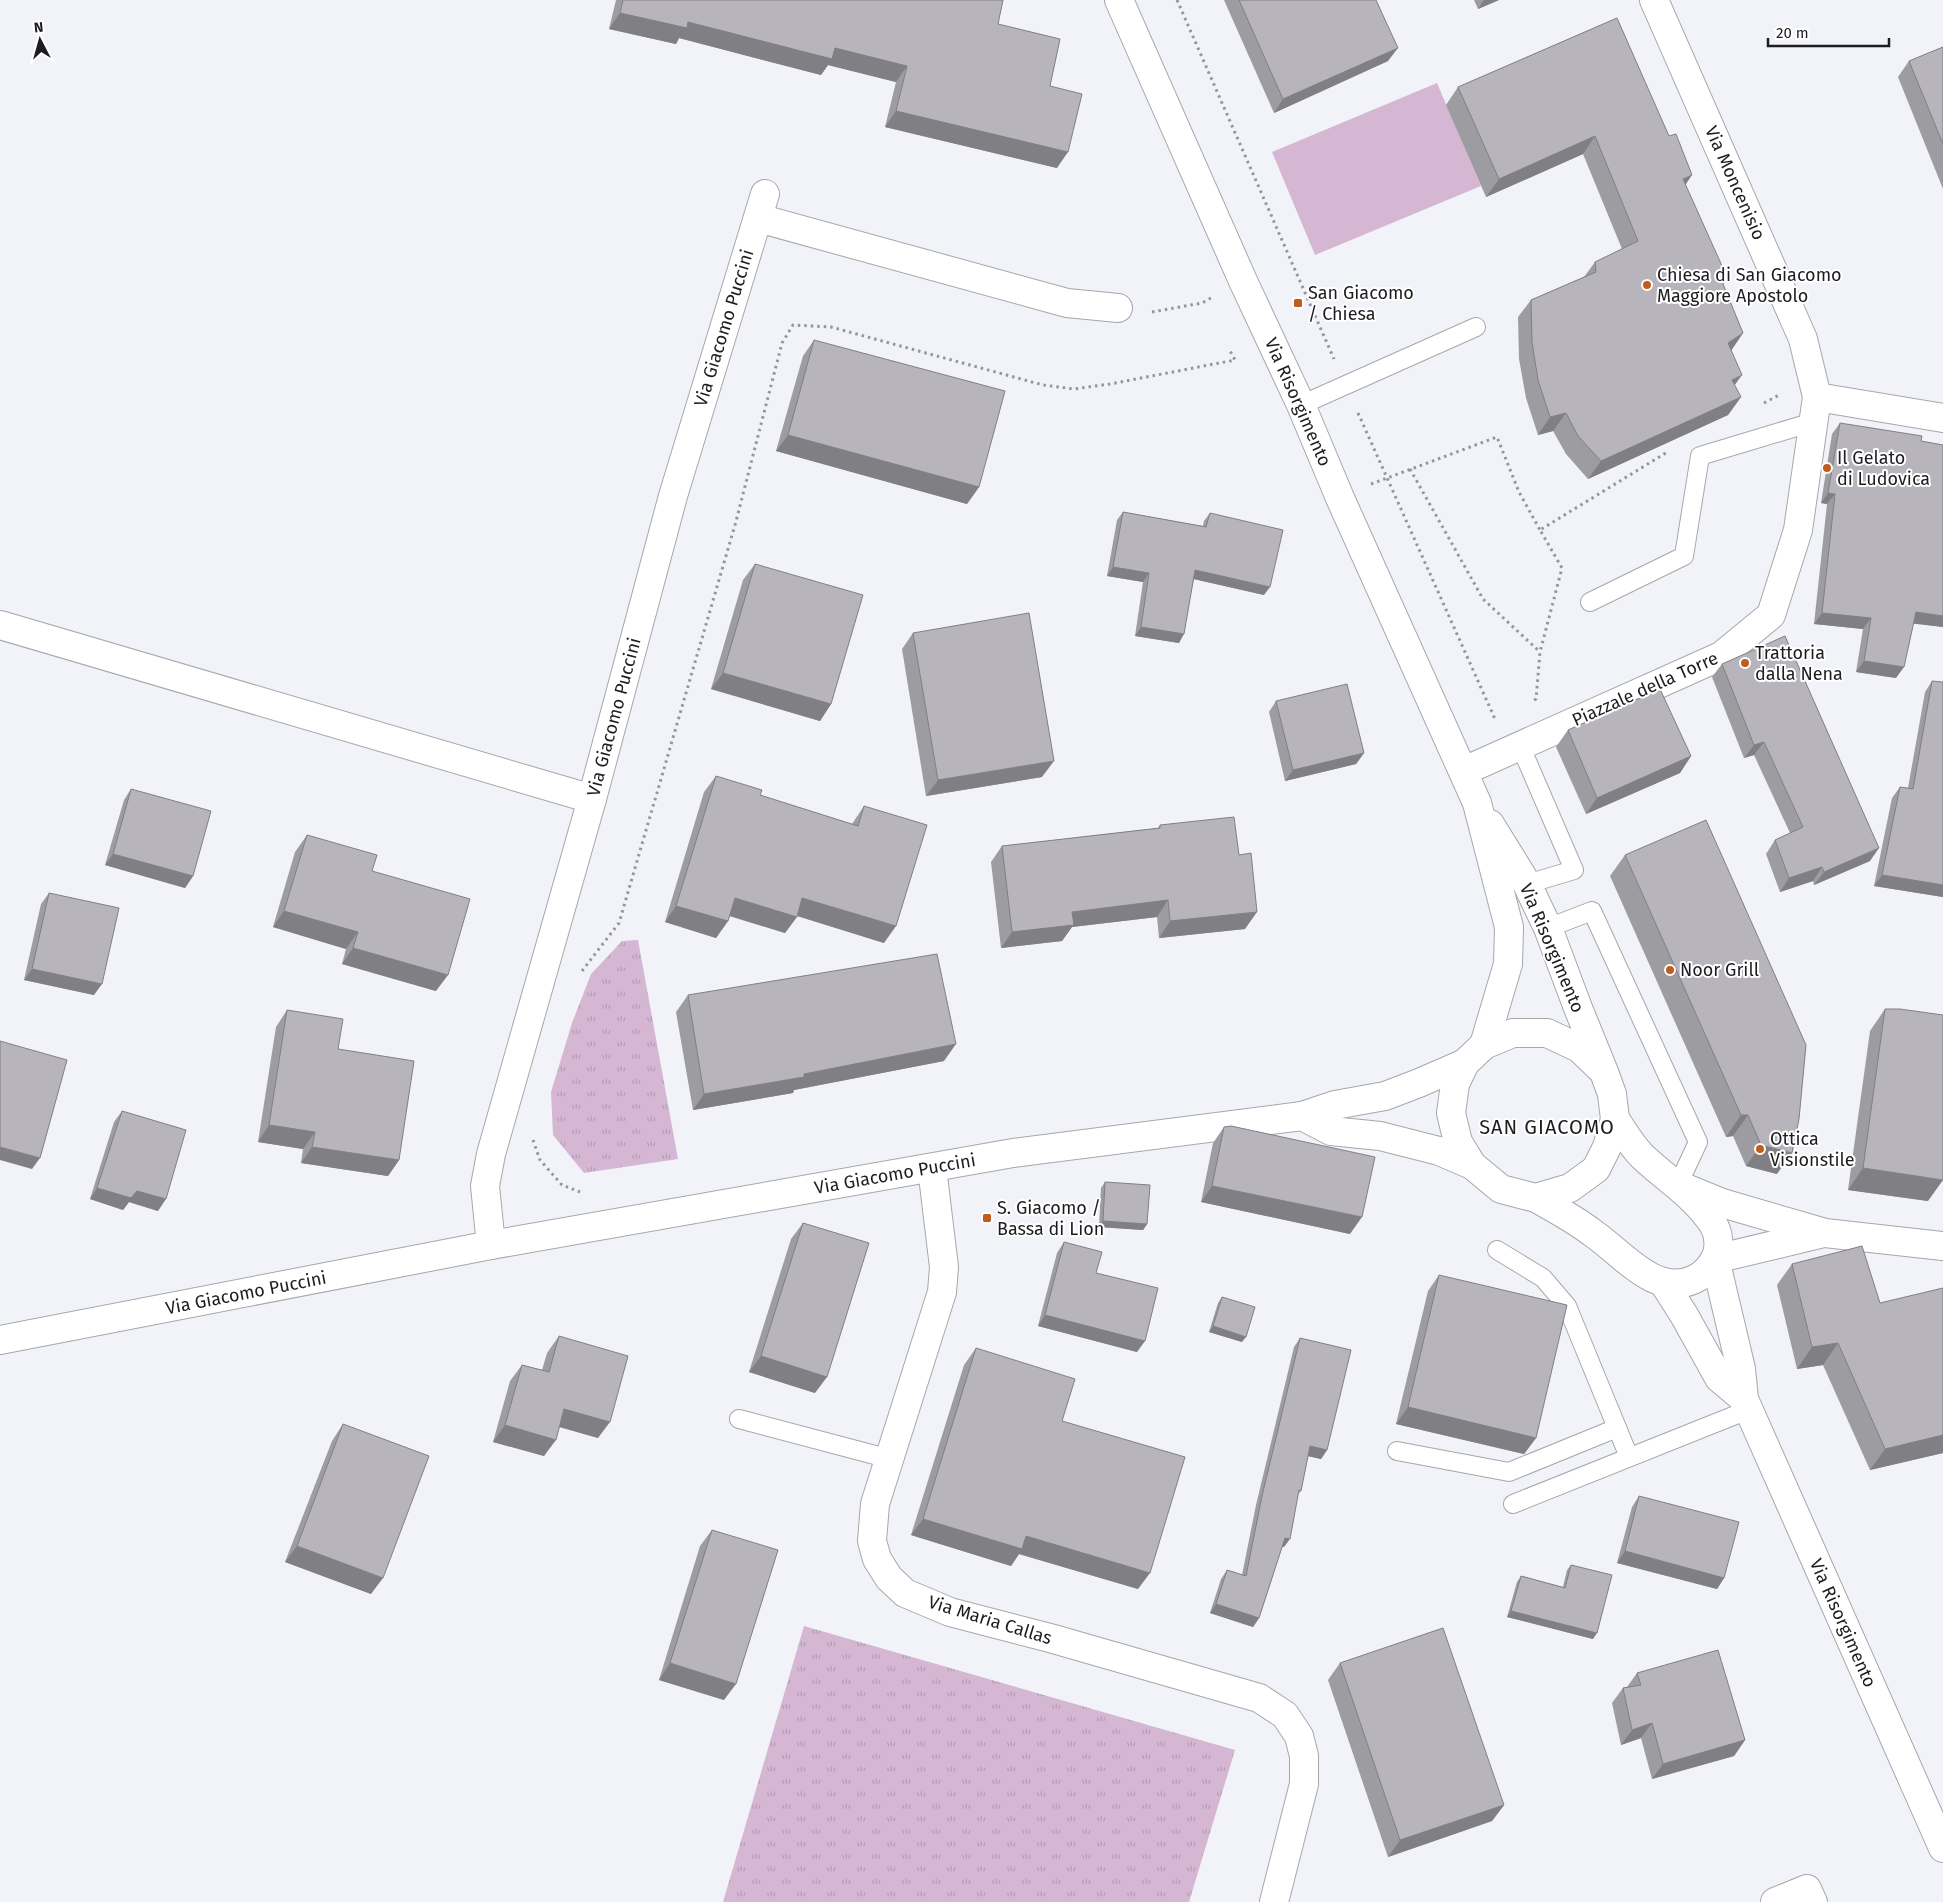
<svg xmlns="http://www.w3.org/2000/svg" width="1943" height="1902" viewBox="0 0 1943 1902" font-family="'Fira Sans',sans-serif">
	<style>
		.grass { fill: #d5b7d4 }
		.park { fill: url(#park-tufts) }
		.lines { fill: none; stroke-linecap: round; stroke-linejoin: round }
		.service-casing { stroke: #a6a7ad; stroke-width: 20 }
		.minor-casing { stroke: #a6a7ad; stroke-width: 30 }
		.tertiary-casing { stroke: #a6a7ad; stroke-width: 30 }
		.secondary-casing { stroke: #a6a7ad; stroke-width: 30 }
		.path { stroke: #94969a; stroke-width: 3; stroke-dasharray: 2.5 4; stroke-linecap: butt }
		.service { stroke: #fff; stroke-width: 18 }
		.minor { stroke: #fff; stroke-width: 28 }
		.tertiary { stroke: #fff; stroke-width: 28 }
		.secondary { stroke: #fff; stroke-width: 28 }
		.wall { fill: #9d9ca1 }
		.shaded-wall { fill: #807f83 }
		.building { fill: #b7b5bb; stroke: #807f83 }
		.poi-dot { fill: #be5d1f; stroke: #fff; stroke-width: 2 }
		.labels { text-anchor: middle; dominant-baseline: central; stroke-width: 4; stroke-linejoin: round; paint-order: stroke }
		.street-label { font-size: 18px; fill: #1c1d1f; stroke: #fff }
		.poi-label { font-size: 18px; fill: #1c1d1f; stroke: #fff; text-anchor: start }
		.quarter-label { font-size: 20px; letter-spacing: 1px; fill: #1c1d1f; stroke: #fff }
	</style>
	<defs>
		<pattern id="park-tufts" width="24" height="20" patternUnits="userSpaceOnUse" patternTransform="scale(1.25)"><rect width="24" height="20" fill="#d5b7d4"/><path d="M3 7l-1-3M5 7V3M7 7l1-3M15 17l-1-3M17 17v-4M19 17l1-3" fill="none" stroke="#b69db6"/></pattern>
	</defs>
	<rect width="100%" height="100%" fill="#f1f3f9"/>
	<polygon class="grass" points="1437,83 1481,186 1315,255 1272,152"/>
	<g class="park">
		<polygon points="638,940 678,1159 584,1173 553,1135 551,1092 572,1023 591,974 622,941"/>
		<polygon points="804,1626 1235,1750 1189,1902 723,1902"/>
	</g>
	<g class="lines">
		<defs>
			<g id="service">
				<polyline points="1301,405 1476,327"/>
				<polyline points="1590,602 1684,556 1700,456 1813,422"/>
				<polyline points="1520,745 1574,870 1527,884"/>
				<polyline points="1548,928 1592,911 1698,1142 1678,1185"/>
				<polyline points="1497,1250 1543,1278 1567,1306 1629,1457"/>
				<polyline points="739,1419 890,1459"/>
				<polyline points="1397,1451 1509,1472 1617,1428"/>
				<polyline points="1513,1504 1748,1410"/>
			</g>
			<g id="minor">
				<polyline points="758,218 1067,303 1118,308"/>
				<polyline points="1817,397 1943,418"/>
				<polyline points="0,625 592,799"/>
				<polyline points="1464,771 1721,656 1771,615 1798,530 1817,397 1803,339 1654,0"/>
				<polyline points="932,1168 944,1267 942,1292 875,1504 872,1541 877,1559 889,1578 905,1593 950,1612 1050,1638 1259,1698 1285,1715 1299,1736 1304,1756 1304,1784 1274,1902"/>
				<polyline points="1678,1185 1722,1203 1825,1233 1943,1246"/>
				<polyline points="491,1245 485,1186 491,1154 592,799 673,496 765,194"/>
				<polyline points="1715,1259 1820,1234"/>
				<polyline points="1775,1902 1807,1889 1813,1902"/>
			</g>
			<g id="tertiary">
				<polyline points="1302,1116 1331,1131 1380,1136 1439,1151 1472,1165"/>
				<polyline points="0,1340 491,1245 1013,1153 1302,1116 1335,1105 1385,1096 1419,1083 1465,1063"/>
			</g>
			<g id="secondary">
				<polyline points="1119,0 1243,281 1301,405 1340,498 1477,803 1509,927 1508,964 1484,1045"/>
				<polyline points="1490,824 1527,884 1548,928 1578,1008 1604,1072 1612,1094 1615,1119 1607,1147 1596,1169 1570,1188 1536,1198 1501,1189 1472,1165 1458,1142 1451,1113 1455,1084 1465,1063 1484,1045 1513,1033 1547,1033 1579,1048 1604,1072"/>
				<path d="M 1536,1198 C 1556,1209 1576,1220 1594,1234 C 1623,1254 1656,1298 1695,1279 C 1705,1274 1711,1267 1716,1257 C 1720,1247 1719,1233 1713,1224 C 1695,1196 1666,1179 1642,1156 C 1631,1145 1624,1132 1615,1119"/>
				<polyline points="1715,1259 1741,1369 1744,1399 1943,1848"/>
				<polyline points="1663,1282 1684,1315 1719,1378 1744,1399"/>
			</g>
		</defs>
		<use href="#service" class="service-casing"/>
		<use href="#minor" class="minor-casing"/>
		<use href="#tertiary" class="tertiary-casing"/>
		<use href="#secondary" class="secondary-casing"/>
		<g class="path">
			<polyline points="1177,0 1334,359"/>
			<polyline points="1152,312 1202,303 1211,298"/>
			<polyline points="1764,403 1781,394"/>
			<polyline points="1358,413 1495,719"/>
			<polyline points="1410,469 1483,599 1540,652"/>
			<polyline points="1371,484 1497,437 1519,492 1540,530"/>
			<polyline points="1534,700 1536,699 1540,652 1562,568 1540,530 1669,451"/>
			<polyline points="582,971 619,923 735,525 782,343 793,325 831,327 1043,385 1074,389 1110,384 1235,360 1229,349"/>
			<polyline points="533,1140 540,1160 562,1185 580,1192"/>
		</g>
		<use href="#service" class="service"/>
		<use href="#minor" class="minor"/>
		<use href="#tertiary" class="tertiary"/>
		<use href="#secondary" class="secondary"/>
	</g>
	<g class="wall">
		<polygon points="616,0 1003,0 998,24 1050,86 1057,168 885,127 896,82 828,65 821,75 679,38 676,44 609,29"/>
		<polygon points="1224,0 1376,0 1388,61 1274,113"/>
		<polygon points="1474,0 1499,0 1478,9"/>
		<polygon points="1617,18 1685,185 1723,284 1743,333 1731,350 1734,385 1741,397 1728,415 1588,479 1566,454 1553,431 1538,435 1526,398 1519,359 1518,317 1531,300 1584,277 1595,262 1622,249 1583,154 1486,197 1446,105 1458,87"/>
		<polygon points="1943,47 1943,189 1898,77 1909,61"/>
		<polygon points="814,340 979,487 967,504 776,451 803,356"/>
		<polygon points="1840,423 1921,441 1943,445 1943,627 1913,623 1896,678 1856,672 1863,629 1814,624 1827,504 1821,503 1832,434"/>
		<polygon points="1123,512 1203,526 1204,521 1210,513 1264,595 1194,579 1179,643 1135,636 1143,582 1107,576 1117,520"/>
		<polygon points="755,564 831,704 820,721 711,689 743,580"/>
		<polygon points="913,633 1042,777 926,796 902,649"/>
		<polygon points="1722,664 1870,861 1814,885 1813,881 1780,892 1766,854 1775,840 1790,833 1754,755 1744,758 1712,677"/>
		<polygon points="1932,681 1943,897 1874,886 1892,798 1900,787 1908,788 1925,692"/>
		<polygon points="1276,701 1364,753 1356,764 1285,781 1269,712"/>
		<polygon points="1568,730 1691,756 1680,773 1586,814 1556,747"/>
		<polygon points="716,776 760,795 852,824 864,806 884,943 797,916 785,933 729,916 728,921 716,938 665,922 704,792"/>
		<polygon points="131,789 193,876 185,888 105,865 124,800"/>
		<polygon points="1160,825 1245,929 1159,938 1157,917 1072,927 1062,941 1001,948 991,862 1002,846 1158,828"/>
		<polygon points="307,835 372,871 436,991 342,964 346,949 273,927 295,852"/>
		<polygon points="1625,855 1777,1174 1746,1166 1733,1136 1726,1137 1610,876"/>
		<polygon points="49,893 94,995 24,980 41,904"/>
		<polygon points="688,995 944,1061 794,1090 793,1093 693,1110 676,1012"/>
		<polygon points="1885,1009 1928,1201 1848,1190 1870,1031"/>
		<polygon points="287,1010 338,1049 399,1160 388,1176 301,1163 303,1149 258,1142 276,1027"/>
		<polygon points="122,1111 158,1211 129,1202 123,1210 90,1199 114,1122"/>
		<polygon points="1224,1127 1350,1234 1201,1202 1213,1143"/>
		<polygon points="1105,1182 1147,1224 1143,1230 1099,1227 1101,1188"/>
		<polygon points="803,1223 815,1393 749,1372 791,1239"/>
		<polygon points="1064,1242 1096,1273 1137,1352 1038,1326 1057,1253"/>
		<polygon points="1792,1264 1880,1303 1943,1453 1870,1470 1823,1365 1797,1369 1777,1285"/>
		<polygon points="1439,1275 1536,1438 1524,1454 1396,1424 1428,1291"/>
		<polygon points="1222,1297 1242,1342 1209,1332 1218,1303"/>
		<polygon points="559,1336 598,1438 559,1427 544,1456 493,1442 510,1381 522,1365 542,1370 547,1353"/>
		<polygon points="1300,1338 1327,1450 1321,1459 1308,1456 1301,1491 1298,1494 1284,1547 1282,1547 1259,1618 1253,1627 1210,1613 1221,1579 1227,1570 1242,1575 1256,1505 1294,1347"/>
		<polygon points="976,1348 1062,1421 1138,1589 1019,1554 1011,1566 911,1535 964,1365"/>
		<polygon points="343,1424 371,1594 285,1562 332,1441"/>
		<polygon points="1639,1496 1724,1578 1717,1589 1617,1563 1632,1507"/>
		<polygon points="712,1530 724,1700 659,1680 700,1546"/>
		<polygon points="1571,1565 1593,1639 1507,1617 1517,1582 1521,1576 1563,1587 1567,1570"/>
		<polygon points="1340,1663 1504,1805 1492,1821 1388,1857 1328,1680"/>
		<polygon points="1637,1673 1745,1740 1734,1756 1652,1779 1641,1738 1621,1745 1612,1703 1623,1688 1627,1687"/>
	</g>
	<g class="shaded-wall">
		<polygon points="1484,0 1499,0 1478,9"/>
		<polygon points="620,13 688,22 835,48 907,66 896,82 828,65 821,75 679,38 676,44 609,29"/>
		<polygon points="1398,48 1388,61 1274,113 1283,99"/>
		<polygon points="896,111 1068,152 1057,168 885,127"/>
		<polygon points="1595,136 1583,154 1486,197 1499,179"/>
		<polygon points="1692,175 1680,193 1683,179"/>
		<polygon points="1743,333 1731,351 1728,343"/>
		<polygon points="1742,375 1729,393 1732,380"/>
		<polygon points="1741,397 1728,415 1588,479 1601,461"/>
		<polygon points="1566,413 1553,431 1538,435 1550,417"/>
		<polygon points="788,435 979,487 967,504 776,451"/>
		<polygon points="1828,493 1835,494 1827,504 1821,503"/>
		<polygon points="1113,567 1149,573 1143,582 1107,576"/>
		<polygon points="1195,570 1270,587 1264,595 1189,578"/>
		<polygon points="1916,612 1943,616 1943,627 1908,623"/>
		<polygon points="1822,613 1871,618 1863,629 1814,624"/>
		<polygon points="1141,627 1184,634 1179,643 1135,636"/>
		<polygon points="1864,661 1904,667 1896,678 1856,672"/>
		<polygon points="723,673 831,704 820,721 711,689"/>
		<polygon points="1764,742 1754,755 1744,758 1754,745"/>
		<polygon points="1364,753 1356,764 1285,781 1293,770"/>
		<polygon points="1691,756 1680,773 1586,814 1597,798"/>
		<polygon points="1054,761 1042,777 926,796 938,780"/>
		<polygon points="1879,848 1870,861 1814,885 1824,872"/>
		<polygon points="113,854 193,876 185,888 105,865"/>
		<polygon points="1822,867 1813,881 1780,892 1789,878"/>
		<polygon points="1882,875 1943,885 1943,897 1874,886"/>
		<polygon points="735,898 797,917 785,933 724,914"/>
		<polygon points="802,898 896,926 884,943 791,914"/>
		<polygon points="1168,900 1157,917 1072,927 1062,941 1001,948 1012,932 1072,912"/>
		<polygon points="676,906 728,921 716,938 665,922"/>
		<polygon points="284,911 358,932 346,949 273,927"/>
		<polygon points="1257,912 1245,929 1159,938 1170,921"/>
		<polygon points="353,948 448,975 436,991 342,964"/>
		<polygon points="32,969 102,984 94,995 24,980"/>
		<polygon points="956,1044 944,1061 794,1090 793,1093 693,1110 704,1094"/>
		<polygon points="1741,1115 1748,1115 1733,1136 1726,1137"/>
		<polygon points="269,1125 315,1132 303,1149 258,1142"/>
		<polygon points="1761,1145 1792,1153 1777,1174 1746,1166"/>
		<polygon points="0,1147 40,1158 32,1169 0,1160"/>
		<polygon points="312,1147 399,1160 388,1176 301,1163"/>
		<polygon points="1863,1168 1943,1180 1928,1201 1848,1190"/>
		<polygon points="1212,1186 1362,1217 1350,1234 1201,1202"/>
		<polygon points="97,1188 137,1191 166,1199 158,1211 129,1202 123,1210 90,1199"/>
		<polygon points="1103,1221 1147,1224 1143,1230 1099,1227"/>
		<polygon points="1045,1315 1145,1341 1137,1352 1038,1326"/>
		<polygon points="1213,1326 1246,1337 1242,1342 1209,1332"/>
		<polygon points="1838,1343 1823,1365 1797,1369 1812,1347"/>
		<polygon points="761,1356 827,1377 815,1393 749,1372"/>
		<polygon points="1408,1407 1536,1438 1524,1454 1396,1424"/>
		<polygon points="564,1409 610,1422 598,1438 553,1425"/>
		<polygon points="505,1425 556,1440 544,1456 493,1442"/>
		<polygon points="1943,1435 1943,1453 1870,1470 1885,1449"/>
		<polygon points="1310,1446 1327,1450 1321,1459 1303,1455"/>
		<polygon points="923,1519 1026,1536 1150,1573 1138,1589 1019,1554 1011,1566 911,1535"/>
		<polygon points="1285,1538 1290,1539 1284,1547 1279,1546"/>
		<polygon points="297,1546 383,1578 371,1594 285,1562"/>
		<polygon points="1625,1551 1724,1578 1717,1589 1617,1563"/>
		<polygon points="1216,1604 1259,1618 1253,1627 1210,1613"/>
		<polygon points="1511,1611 1597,1633 1593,1639 1507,1617"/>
		<polygon points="670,1663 736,1684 724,1700 659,1680"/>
		<polygon points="1652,1723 1641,1738 1621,1745 1632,1730"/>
		<polygon points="1745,1740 1734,1756 1652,1779 1663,1764"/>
		<polygon points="1504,1805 1492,1821 1388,1857 1400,1840"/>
	</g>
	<g class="building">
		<polygon points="623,0 1003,0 998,24 1060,39 1050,86 1082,94 1068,152 896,111 907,66 835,48 832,59 688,22 687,28 620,13"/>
		<polygon points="1239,0 1376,0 1398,48 1283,99"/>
		<polygon points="1617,18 1669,136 1676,134 1692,175 1683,179 1727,277 1723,284 1743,333 1728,343 1742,375 1732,380 1741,397 1601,461 1578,436 1566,413 1550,417 1538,380 1532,342 1531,300 1596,272 1595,262 1638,241 1595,136 1499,179 1458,87"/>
		<polygon points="1943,47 1943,144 1909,61"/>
		<polygon points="814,340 1005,391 979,487 788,435"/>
		<polygon points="1840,423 1922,436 1921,441 1943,445 1943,616 1916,612 1904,667 1864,661 1871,618 1822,613 1835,494 1828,493"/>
		<polygon points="1123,512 1206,527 1210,513 1283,530 1270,587 1195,570 1184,634 1141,627 1149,573 1113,567"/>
		<polygon points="755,564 863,595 831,704 723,673"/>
		<polygon points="1029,613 1054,761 938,780 913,633"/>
		<polygon points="1785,636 1879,848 1824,872 1822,867 1789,878 1775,840 1803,827 1764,742 1754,745 1722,664"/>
		<polygon points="1932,681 1943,682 1943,885 1882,875 1900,787 1913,789"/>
		<polygon points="1347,684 1364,753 1293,770 1276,701"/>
		<polygon points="1660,689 1691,756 1597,798 1568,730"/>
		<polygon points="716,776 762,790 760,795 858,826 864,806 927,825 896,926 802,898 797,917 735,898 728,921 676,906"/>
		<polygon points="131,789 211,811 193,876 113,854"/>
		<polygon points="1234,817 1239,855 1251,853 1257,912 1170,921 1168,900 1072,912 1074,925 1012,932 1002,846 1160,828 1160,825"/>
		<polygon points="1706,820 1806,1045 1799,1119 1792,1153 1761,1145 1748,1115 1741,1115 1625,855"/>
		<polygon points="307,835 377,855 372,871 470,899 448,975 353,948 358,932 284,911"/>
		<polygon points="49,893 119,908 102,984 32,969"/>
		<polygon points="937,954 956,1044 804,1074 804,1077 704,1094 688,995"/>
		<polygon points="1885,1009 1900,1009 1943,1015 1943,1180 1863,1168"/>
		<polygon points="287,1010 343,1019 338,1049 414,1061 399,1160 312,1147 315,1132 269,1125"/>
		<polygon points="0,1041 67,1060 40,1158 0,1147"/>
		<polygon points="122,1111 186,1130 166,1199 137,1191 131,1198 97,1188"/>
		<polygon points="1231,1126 1375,1157 1362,1217 1212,1186 1224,1127"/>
		<polygon points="1105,1182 1150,1185 1147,1224 1103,1221"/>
		<polygon points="803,1223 869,1243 827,1377 761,1356"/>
		<polygon points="1064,1242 1102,1252 1096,1273 1158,1288 1145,1341 1045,1315"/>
		<polygon points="1862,1246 1880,1303 1943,1288 1943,1435 1885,1449 1838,1343 1812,1347 1792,1264"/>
		<polygon points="1439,1275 1567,1305 1536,1438 1408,1407"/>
		<polygon points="1222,1297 1255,1307 1246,1337 1213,1326"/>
		<polygon points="559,1336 628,1356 610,1422 564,1409 556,1440 505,1425 522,1365 549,1372"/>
		<polygon points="1300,1338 1351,1350 1327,1450 1310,1446 1301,1491 1299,1490 1290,1539 1285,1538 1259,1618 1216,1604 1227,1570 1246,1576 1262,1496"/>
		<polygon points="976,1348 1075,1379 1062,1421 1185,1457 1150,1573 1026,1536 1022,1549 923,1519"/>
		<polygon points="343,1424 429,1456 383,1578 297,1546"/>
		<polygon points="1639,1496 1739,1522 1724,1578 1625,1551"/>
		<polygon points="712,1530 778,1550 736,1684 670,1663"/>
		<polygon points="1571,1565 1612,1575 1597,1633 1511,1611 1521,1576 1565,1588"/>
		<polygon points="1443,1628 1504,1805 1400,1840 1340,1663"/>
		<polygon points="1718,1650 1745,1740 1663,1764 1652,1723 1632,1730 1623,1688 1641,1685 1637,1673"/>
	</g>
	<g class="poi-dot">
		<circle cx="1647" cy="285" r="5"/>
		<rect x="1293" y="298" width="10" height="10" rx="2.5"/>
		<circle cx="1827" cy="468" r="5"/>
		<circle cx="1745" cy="663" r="5"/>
		<circle cx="1670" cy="970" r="5"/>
		<circle cx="1760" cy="1149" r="5"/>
		<rect x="982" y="1213" width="10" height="10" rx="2.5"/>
	</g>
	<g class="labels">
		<g class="street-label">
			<text transform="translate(1735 183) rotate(66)">Via Moncenisio</text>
			<text transform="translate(724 328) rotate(-73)">Via Giacomo Puccini</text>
			<text transform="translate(1298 402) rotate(66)">Via Risorgimento</text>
			<text transform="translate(1645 689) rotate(-24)">Piazzale della Torre</text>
			<text transform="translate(614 717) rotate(-75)">Via Giacomo Puccini</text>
			<text transform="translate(1552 948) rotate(67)">Via Risorgimento</text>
			<text transform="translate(895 1174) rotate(-10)">Via Giacomo Puccini</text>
			<text transform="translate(246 1293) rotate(-11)">Via Giacomo Puccini</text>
			<text transform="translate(990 1620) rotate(17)">Via Maria Callas</text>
			<text transform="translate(1843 1623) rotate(66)">Via Risorgimento</text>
		</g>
		<g class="poi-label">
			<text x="1657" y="275">Chiesa di San Giacomo<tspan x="1657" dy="21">Maggiore Apostolo</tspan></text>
			<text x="1308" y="293">San Giacomo<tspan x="1308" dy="21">/ Chiesa</tspan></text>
			<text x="1837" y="458">Il Gelato<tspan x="1837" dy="21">di Ludovica</tspan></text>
			<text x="1755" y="653">Trattoria<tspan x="1755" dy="21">dalla Nena</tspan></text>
			<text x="1680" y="970">Noor Grill</text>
			<text x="1770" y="1139">Ottica<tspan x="1770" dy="21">Visionstile</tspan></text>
			<text x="997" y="1208">S. Giacomo /<tspan x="997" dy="21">Bassa di Lion</tspan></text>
		</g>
		<g class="quarter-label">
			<text x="1547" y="1127">SAN GIACOMO</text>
		</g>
	</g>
	<g transform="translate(40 40) rotate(354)" stroke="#ffffff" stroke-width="4" paint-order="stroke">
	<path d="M0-4L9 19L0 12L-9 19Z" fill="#1c1d1f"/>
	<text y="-8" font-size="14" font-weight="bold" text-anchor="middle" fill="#1c1d1f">N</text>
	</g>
	<path d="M1768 38v8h121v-8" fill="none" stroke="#1c1d1f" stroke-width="2.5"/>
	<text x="1776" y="38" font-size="15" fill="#1c1d1f" stroke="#ffffff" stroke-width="4" paint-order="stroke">20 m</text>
</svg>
